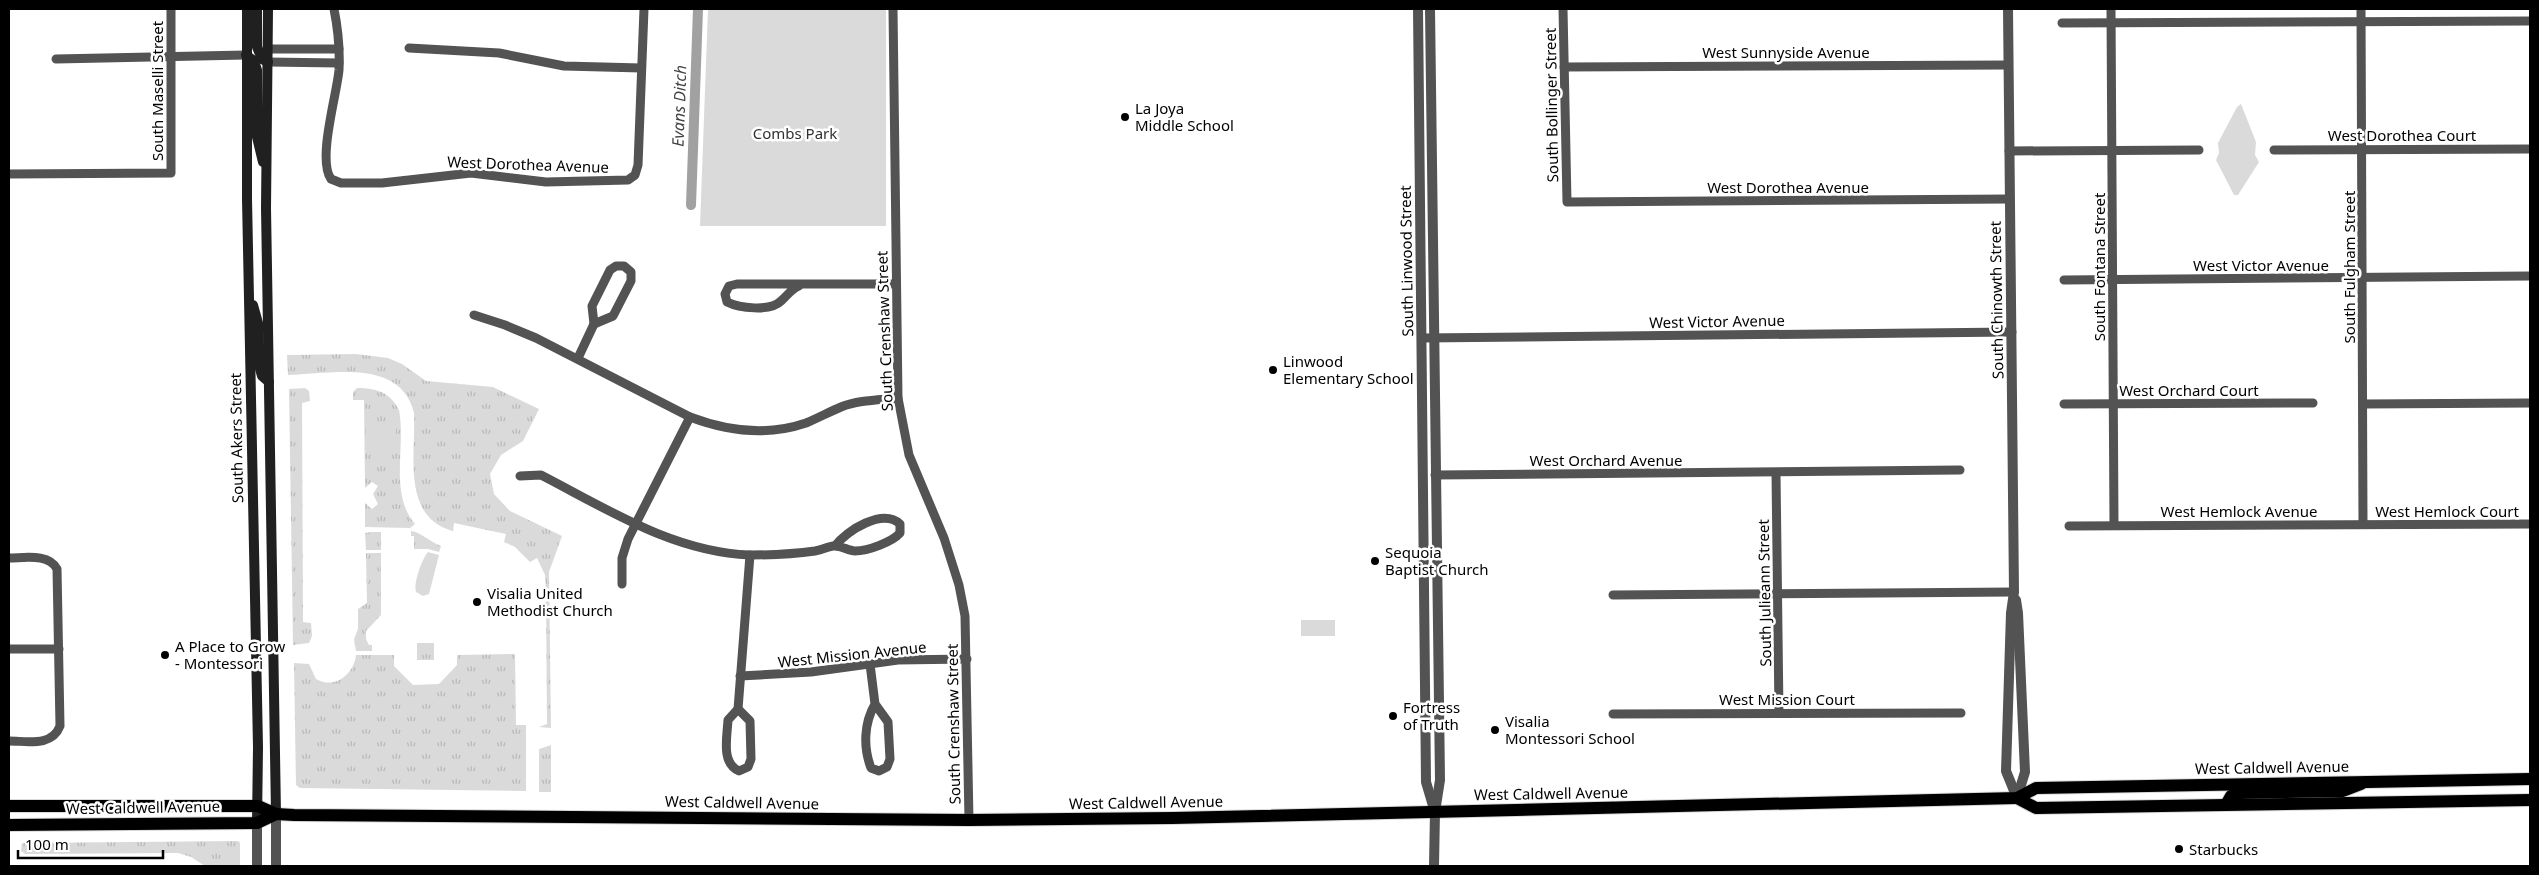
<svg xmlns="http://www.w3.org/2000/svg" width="2539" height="875" viewBox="0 0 2539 875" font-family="'Noto Sans',sans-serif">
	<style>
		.grass { fill: url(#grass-tufts) }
		.green { fill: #dadada }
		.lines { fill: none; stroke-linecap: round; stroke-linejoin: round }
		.canal { stroke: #a1a1a1; stroke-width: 10 }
		.primary-casing { stroke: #dbdbdb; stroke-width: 14 }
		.minor { stroke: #535353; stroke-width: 9 }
		.tertiary { stroke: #535353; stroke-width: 10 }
		.secondary { stroke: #202020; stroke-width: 10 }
		.primary { stroke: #000; stroke-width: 12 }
		.poi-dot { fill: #000; stroke: #fff; stroke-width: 2 }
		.labels { text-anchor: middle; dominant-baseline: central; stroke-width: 5; stroke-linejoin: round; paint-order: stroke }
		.street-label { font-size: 15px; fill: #000; stroke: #fff }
		.poi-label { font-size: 15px; fill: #000; stroke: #fff; text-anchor: start }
		.park-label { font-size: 15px; fill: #313131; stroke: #fff }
		.water-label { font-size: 16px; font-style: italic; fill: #424242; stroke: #fff }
	</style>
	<defs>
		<pattern id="grass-tufts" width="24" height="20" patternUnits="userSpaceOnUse" patternTransform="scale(1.25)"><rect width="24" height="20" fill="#dadada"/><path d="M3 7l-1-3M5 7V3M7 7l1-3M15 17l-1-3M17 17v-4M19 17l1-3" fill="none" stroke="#b9b9b9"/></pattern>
	</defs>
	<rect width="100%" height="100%" fill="#fff"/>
	<g class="grass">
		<path d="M 356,354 L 388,358 L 402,364 L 426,381 L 493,387 L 539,409 L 523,441 L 501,455 L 490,474 L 494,494 L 510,511 L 562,536 L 549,572 L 551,728 L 539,727 L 547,724 L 546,592 L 545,575 L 537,558 L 530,562 L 515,547 L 504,542 L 506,534 L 454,523 L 453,531 C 401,517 416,454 414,413 C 401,358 331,374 288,375 L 287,355 Z"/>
		<polygon points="305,388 309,391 310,401 302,403 303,622 311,623 312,636 309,643 293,645 289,389"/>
		<path d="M 357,388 C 376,388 390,392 399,410 C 406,446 389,494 415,524 L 410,528 L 365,527 L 365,503 L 372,509 L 378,504 L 373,494 L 378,486 L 372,482 L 365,488 L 364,400 L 353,400 L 353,392 Z"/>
		<path d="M 411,531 C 421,532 430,542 441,546 L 439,552 L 428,549 L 414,549 L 414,536 L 411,536 Z"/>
		<polygon points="372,532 381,532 381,550 366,550 365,533"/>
		<polygon points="366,553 381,553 381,615 366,631 366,639 369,645 372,645 372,651 356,651 354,639 358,629 358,609 367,603"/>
		<rect x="417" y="643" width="17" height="17"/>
		<path d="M 515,654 L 516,725 L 526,725 L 526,791 L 300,788 L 296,785 L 294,663 L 309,664 L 316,679 C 335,690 354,674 356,655 L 394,655 L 394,666 L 413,685 L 439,684 L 457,665 L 457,655 Z"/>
		<polygon points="551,745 551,792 539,792 539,749"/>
		<polygon points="238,841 240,843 240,866 205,866 191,857 178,853 25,854 21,851 22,843"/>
	</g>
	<g class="green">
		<polygon points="708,9 886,9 886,226 700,226"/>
		<polygon points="2241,104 2256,142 2255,155 2259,162 2238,195 2234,195 2216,160 2219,153 2218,143 2237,107"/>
		<rect x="366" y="424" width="30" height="28"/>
		<path d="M 428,552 L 439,555 L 429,594 L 423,596 L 416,592 C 413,583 422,559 428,552 Z"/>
		<rect x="1301" y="620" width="34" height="16"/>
	</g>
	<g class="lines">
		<polyline class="canal" points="691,205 698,9"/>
		<defs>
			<g id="primary">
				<polyline points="2017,798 2036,808 2530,800"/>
				<polyline points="2227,803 2231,796 2240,793 2343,791 2361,784"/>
				<polyline points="9,806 258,806 276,814 294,815 969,820 1173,818 2017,798 2036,788 2530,779"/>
				<polyline points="9,825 257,823 276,814"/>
			</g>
		</defs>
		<use href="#primary" class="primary-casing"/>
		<g class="minor">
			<path d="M 334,9 C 338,29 340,49 339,70 C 337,94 317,160 331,179 L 341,183 L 382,183 L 471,173 L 546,182 L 628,180 L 635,175 L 638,165 L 644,9"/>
			<polyline points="893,9 898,398 909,455 944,538 959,585 965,616 969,820"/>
			<polyline points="1563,9 1567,202 2010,199"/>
			<polyline points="2111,9 2114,525"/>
			<polyline points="2361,9 2363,524"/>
			<polyline points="2062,23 2530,21"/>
			<polyline points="409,48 499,53 564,66 641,68"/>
			<polyline points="268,49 339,49"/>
			<polyline points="56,59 246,55"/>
			<polyline points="268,62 339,63"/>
			<polyline points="1564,67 2008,65"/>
			<polyline points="2274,150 2530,149"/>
			<polyline points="2009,151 2199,150"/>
			<polyline points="9,174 171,173 171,9"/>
			<polygon points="616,266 624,266 631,272 631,281 613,316 594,324 592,306 610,270"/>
			<polyline points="2064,280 2530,276"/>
			<path d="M 799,286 C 790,290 788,295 781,301 C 770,312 739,308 727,302 L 725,294 L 729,286 L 737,284 L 895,284"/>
			<path d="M 474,315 L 505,325 L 536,338 L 690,417 C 727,431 768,436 806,423 C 818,418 829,412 841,407 C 858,400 879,400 898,398"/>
			<polyline points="1422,338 2012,332"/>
			<polyline points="578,358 594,324"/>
			<polyline points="2064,404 2313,403"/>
			<polyline points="2363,404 2530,403"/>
			<polyline points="1776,473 1779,713"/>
			<polyline points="1435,475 1960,470"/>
			<path d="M 520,476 L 541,475 C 607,509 673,552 750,555 C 771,555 794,554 815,551 C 821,550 827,547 833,546 C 841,545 848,551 855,551 C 868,551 892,542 900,533 L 900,524 C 883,508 847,530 835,546"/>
			<polyline points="2069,526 2530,524"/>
			<path d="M 9,558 C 24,558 49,553 57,569 L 60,726 C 52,747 27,741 9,741"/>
			<polyline points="622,584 622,558 628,539 690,417"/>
			<polyline points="1613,595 2014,592"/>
			<polyline points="9,649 59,649"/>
			<path d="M 870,664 L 875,704 L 888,722 L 890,759 L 887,767 L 879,771 L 871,768 C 863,747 864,723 875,704"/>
			<polyline points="740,676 811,672 898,660 967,659"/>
			<polyline points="738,709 750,555"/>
			<path d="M 738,709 L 750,721 L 751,759 L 748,767 L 739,771 C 721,763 727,738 728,720 Z"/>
			<polyline points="1613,714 1961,713"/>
		</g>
		<g class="tertiary">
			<polyline points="1418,9 1426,782 1434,809"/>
			<polyline points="1430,9 1440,780 1435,812 1434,866"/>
			<polyline points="2008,9 2014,592 2011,613 2006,771 2017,798"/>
			<polyline points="2016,600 2018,613 2025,772 2017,798"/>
			<polyline points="276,814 276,866"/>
			<polyline points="257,866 257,823"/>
		</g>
		<g class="secondary">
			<polyline points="247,9 247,199 258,747 257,823"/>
			<polyline points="257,9 257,47 262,59 268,62"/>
			<polyline points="268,9 266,208 276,814"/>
			<polyline points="246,55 254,61 257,70 257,137 263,162"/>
			<polyline points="253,305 258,323 260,369 262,376 269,382"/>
		</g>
		<use href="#primary" class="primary"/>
	</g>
	<g class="poi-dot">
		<circle cx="1125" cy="117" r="5"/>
		<circle cx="1273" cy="370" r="5"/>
		<circle cx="1375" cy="561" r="5"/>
		<circle cx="477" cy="602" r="5"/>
		<circle cx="165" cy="655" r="5"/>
		<circle cx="1393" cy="716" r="5"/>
		<circle cx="1495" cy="730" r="5"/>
		<circle cx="2179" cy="849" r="5"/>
	</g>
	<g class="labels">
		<g class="street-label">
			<text x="1786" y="52">West Sunnyside Avenue</text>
			<text transform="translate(157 91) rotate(-90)">South Maselli Street</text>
			<text transform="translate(1551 105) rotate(-91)">South Bollinger Street</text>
			<text x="2402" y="135">West Dorothea Court</text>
			<text transform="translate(528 164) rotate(2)">West Dorothea Avenue</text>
			<text x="1788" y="187">West Dorothea Avenue</text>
			<text transform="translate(1406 261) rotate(-91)">South Linwood Street</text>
			<text x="2261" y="265">West Victor Avenue</text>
			<text transform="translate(2099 267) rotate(-90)">South Fontana Street</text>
			<text transform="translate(2349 267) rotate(-90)">South Fulgham Street</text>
			<text transform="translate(1996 300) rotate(-91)">South Chinowth Street</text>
			<text transform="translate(1717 321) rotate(-1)">West Victor Avenue</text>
			<text transform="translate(884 331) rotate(-92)">South Crenshaw Street</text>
			<text x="2189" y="390">West Orchard Court</text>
			<text transform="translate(236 438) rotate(-91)">South Akers Street</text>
			<text x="1606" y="460">West Orchard Avenue</text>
			<text x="2239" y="511">West Hemlock Avenue</text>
			<text x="2447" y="511">West Hemlock Court</text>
			<text transform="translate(1764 593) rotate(-91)">South Julieann Street</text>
			<text transform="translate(852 654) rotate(-6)">West Mission Avenue</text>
			<text x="1787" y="699">West Mission Court</text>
			<text transform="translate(953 724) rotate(-91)">South Crenshaw Street</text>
			<text transform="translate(2272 767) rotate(-1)">West Caldwell Avenue</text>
			<text transform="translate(1551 793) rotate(-1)">West Caldwell Avenue</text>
			<text transform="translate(742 802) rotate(1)">West Caldwell Avenue</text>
			<text transform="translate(1146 802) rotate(-1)">West Caldwell Avenue</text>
			<text transform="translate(143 807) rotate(-1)">West Caldwell Avenue</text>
		</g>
		<g class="poi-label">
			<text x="1135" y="108">La Joya<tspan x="1135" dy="17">Middle School</tspan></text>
			<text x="1283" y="361">Linwood<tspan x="1283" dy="17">Elementary School</tspan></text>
			<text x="1385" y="552">Sequoia<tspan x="1385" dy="17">Baptist Church</tspan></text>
			<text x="487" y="593">Visalia United<tspan x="487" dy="17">Methodist Church</tspan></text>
			<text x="175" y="646">A Place to Grow<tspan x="175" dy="17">- Montessori</tspan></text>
			<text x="1403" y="707">Fortress<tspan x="1403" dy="17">of Truth</tspan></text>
			<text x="1505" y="721">Visalia<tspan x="1505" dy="17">Montessori School</tspan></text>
			<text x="2189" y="849">Starbucks</text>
		</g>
		<g class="park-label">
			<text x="795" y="133">Combs Park</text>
		</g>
		<g class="water-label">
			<text transform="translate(679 106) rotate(-88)">Evans Ditch</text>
		</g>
	</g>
	<rect width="2539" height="875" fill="none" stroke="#000000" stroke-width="20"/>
	<path d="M18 850v8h145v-8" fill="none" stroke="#000000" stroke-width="2.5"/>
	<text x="25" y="850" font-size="15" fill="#000000" stroke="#ffffff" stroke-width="4" paint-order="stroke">100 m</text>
</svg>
